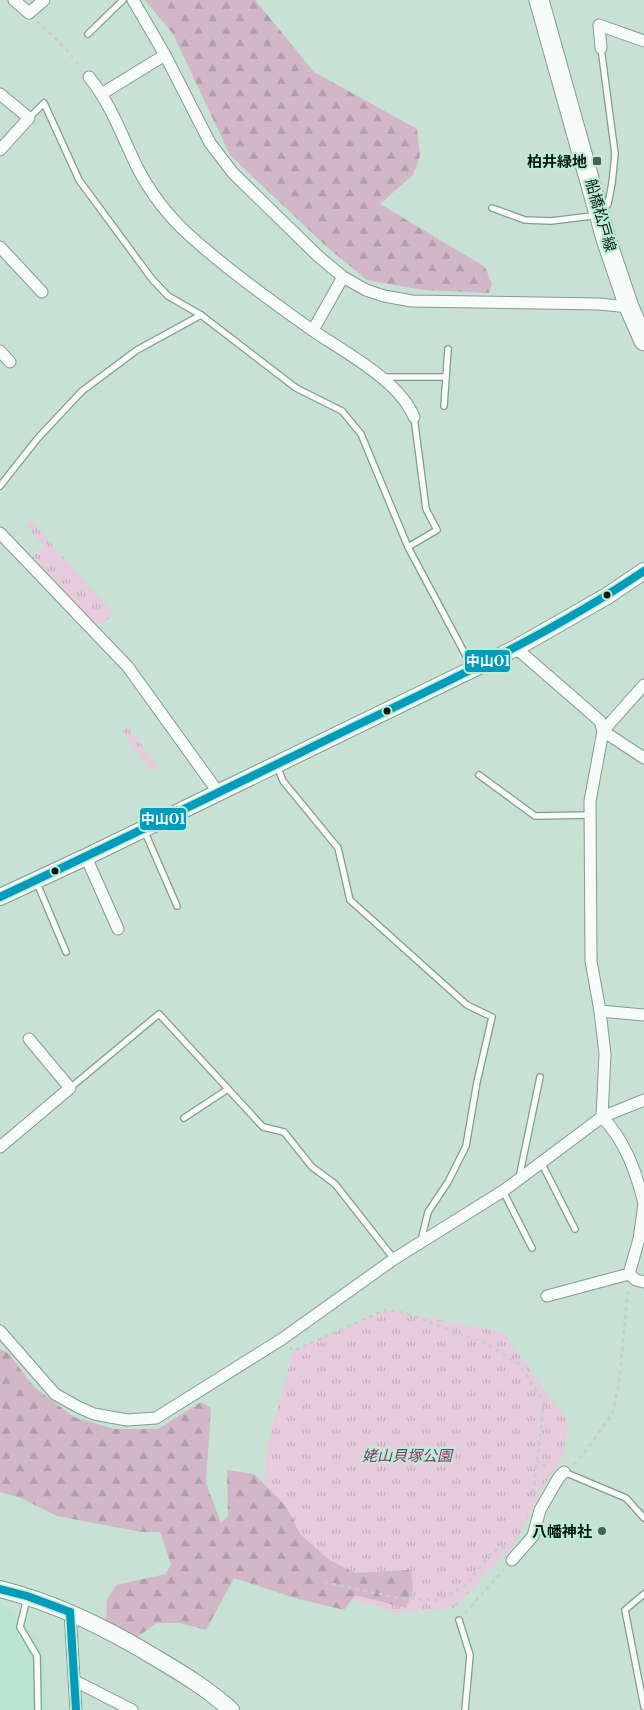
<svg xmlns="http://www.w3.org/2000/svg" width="644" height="1710" viewBox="0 0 644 1710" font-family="'Libre Baskerville','Noto Sans JP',serif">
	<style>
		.built { fill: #b9e5cf }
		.grass { fill: url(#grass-tufts) }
		.forest { fill: url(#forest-firs) }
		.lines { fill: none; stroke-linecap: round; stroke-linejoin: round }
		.lane-casing { stroke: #869a90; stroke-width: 8 }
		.street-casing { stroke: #869a90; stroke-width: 13 }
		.secondary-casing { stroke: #869a90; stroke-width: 18 }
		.primary-casing { stroke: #869a90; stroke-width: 21 }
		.path { stroke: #c7cecb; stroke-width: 2.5; stroke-dasharray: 4 4; stroke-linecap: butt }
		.lane { stroke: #f7fbf9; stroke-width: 5.5 }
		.street { stroke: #f7fbf9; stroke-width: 11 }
		.secondary { stroke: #f7fbf9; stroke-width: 16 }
		.primary { stroke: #f7fbf9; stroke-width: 19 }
		.bus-1-casing { stroke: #bcedd4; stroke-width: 11 }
		.bus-1 { stroke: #019bbb; stroke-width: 8 }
		.poi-dot { fill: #4a5f55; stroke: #bcedd4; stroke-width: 2 }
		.bus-dot { fill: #071911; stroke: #bcedd4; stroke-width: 2 }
		.labels { text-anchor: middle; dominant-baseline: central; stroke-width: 4.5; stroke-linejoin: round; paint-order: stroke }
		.poi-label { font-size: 15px; font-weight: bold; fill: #071911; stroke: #bcedd4; text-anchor: end }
		.street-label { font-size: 15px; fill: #071911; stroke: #bcedd4 }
		.park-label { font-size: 15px; font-style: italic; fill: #86356b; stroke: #bcedd4 }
		.line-badge { stroke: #bcedd4; stroke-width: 2 }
		.badge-label { font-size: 14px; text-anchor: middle; font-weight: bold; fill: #fff }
	</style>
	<defs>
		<pattern id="grass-tufts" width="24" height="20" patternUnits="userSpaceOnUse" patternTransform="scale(1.25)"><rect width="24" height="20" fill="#e5cbdc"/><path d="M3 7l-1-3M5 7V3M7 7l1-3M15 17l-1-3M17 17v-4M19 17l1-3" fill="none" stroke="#c3aebc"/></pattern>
		<pattern id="forest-firs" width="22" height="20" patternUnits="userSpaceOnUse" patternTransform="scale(1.25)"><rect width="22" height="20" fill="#d1b7c8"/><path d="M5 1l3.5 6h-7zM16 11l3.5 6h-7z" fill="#b29dab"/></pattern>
	</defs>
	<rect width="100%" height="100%" fill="#c7e2d4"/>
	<polygon class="built" points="0,1602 38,1638 44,1658 47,1710 0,1710"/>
	<g class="grass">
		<polygon points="31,521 114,614 102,624 94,624 33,557 44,546 26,526"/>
		<polygon points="128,727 159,767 151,772 122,730"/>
		<polygon points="386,1310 503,1332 569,1423 562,1458 544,1485 516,1542 454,1608 398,1613 307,1586 260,1524 268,1443 293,1351"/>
	</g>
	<g class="forest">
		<polygon points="145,0 255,0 314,72 417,129 420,156 413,175 380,204 485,267 492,284 489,293 423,290 367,280 327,247 230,155 173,34"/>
		<polygon points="0,1349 9,1354 34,1387 74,1417 114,1429 158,1429 201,1402 211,1408 206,1483 221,1523 228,1516 227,1470 254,1474 286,1506 300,1534 328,1559 354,1573 411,1570 413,1590 406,1608 355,1595 344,1610 298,1599 234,1578 206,1630 180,1623 157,1623 134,1639 106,1622 107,1600 116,1585 166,1574 171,1564 160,1532 141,1532 57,1516 21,1498 0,1492"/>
	</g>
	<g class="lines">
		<defs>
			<g id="lane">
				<polyline points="88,34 123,0"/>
				<polyline points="29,118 44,103 79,180 152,279 168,296 201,315 296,388 342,411 361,434 408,547 472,667"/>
				<polyline points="492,208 525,220 551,221 600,215 608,204 612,183 615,154 601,48"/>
				<polyline points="384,377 445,377"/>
				<polyline points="444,406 448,349"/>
				<polyline points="0,486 38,438 82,391 137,350 201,315"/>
				<polyline points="408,547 437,530 426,509 414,417"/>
				<polyline points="277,766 283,781 338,848 350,900 467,1005 492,1017 477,1082 466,1146 448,1182 428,1212 421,1241"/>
				<polyline points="479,775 535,816 590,815"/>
				<polyline points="144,830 177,906"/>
				<polyline points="37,883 66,952"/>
				<polyline points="70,1088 159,1014 263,1127 284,1132 312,1167 335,1184 394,1259"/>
				<polyline points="184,1118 228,1089"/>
				<polyline points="541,1162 575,1229"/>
				<polyline points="519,1178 540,1077"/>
				<polyline points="503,1191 532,1248"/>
				<polyline points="564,1472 626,1498 644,1518"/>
				<polyline points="644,1594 625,1610 644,1707"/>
				<polyline points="27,1598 20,1627 37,1656 38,1710"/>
				<polyline points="459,1620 470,1655 465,1710"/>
			</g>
			<g id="street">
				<polyline points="14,0 29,13 44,0"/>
				<polyline points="133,0 165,55 210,143 233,173 318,256 343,277 366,290 384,296 412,301 599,304 629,307"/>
				<polyline points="601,48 599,25 644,41"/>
				<path d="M 89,77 C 111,104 122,136 137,167 C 150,192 168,216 189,235 C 228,270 270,300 312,330 C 344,352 399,380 414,417"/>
				<polyline points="103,93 165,55"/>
				<polyline points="0,94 29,118 0,150"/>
				<polyline points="0,247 42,292"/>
				<polyline points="313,330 343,277"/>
				<polyline points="0,351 10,362"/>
				<polyline points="0,533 128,667 218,792"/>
				<path d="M 516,648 L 600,721 L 603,731 L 590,801 L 591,961 L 600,1011 L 605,1054 L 602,1117 C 625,1140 636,1172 644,1203"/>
				<polyline points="644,685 603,731 644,758"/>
				<polyline points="86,857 118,929"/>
				<polyline points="600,1011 644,1015"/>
				<polyline points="0,1147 70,1088 29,1039"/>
				<polyline points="629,1274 639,1239 644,1204"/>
				<polyline points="629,1274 636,1280 644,1282"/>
				<polyline points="547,1296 629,1274"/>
				<polyline points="0,1331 55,1394 78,1407 94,1414 127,1420 156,1418 282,1339 394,1259 503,1191 602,1117 644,1100"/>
				<polyline points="512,1560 533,1536 540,1510 559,1477 564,1472"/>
				<polyline points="70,1612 76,1710"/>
				<polyline points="75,1681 132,1710"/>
			</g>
			<g id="secondary">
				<polyline points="0,897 86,857 516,648 607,596 644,571"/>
				<path d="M 0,1589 C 56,1603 107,1628 156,1658 C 183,1674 208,1689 231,1710"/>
			</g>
			<polyline id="primary" points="539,0 606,239 629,307 644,341"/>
		</defs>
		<use href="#lane" class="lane-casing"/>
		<use href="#street" class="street-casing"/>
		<use href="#secondary" class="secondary-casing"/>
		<use href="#primary" class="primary-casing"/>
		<g class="path">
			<polyline points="37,21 65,48 82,68"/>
			<polyline points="290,1347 293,1351 385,1310 405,1313 485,1343 519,1364 544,1403 533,1494"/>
			<polyline points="536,1460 549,1469"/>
			<polyline points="573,1464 583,1455 612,1414 619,1384 628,1290"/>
			<polyline points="324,1582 398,1598 439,1600 466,1585 492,1552 507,1546"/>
			<polyline points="465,1613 504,1569"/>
		</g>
		<use href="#lane" class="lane"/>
		<use href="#street" class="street"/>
		<use href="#secondary" class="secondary"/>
		<use href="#primary" class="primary"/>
		<defs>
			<g id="bus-1">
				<path d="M 0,897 C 118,842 234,785 351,728 C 451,680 552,633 644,571"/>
				<polyline points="0,1589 27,1596 70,1612"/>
				<polyline points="70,1612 76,1710"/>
			</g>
		</defs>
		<use href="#bus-1" class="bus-1-casing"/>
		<use href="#bus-1" class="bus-1"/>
	</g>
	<g class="poi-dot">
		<rect x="592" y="156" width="10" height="10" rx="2.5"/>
		<circle cx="602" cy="1531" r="5"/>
	</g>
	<g class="bus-dot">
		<circle cx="607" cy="595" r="4.5"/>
		<circle cx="387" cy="711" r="4.5"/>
		<circle cx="55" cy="871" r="4.5"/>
	</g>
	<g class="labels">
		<g class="poi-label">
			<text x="587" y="161">柏井緑地</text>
			<text x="592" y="1531">八幡神社</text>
		</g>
		<g class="street-label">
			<text transform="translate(601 215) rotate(74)">船橋松戸線</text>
		</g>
		<g class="park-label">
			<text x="407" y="1455">姥山貝塚公園</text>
		</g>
	</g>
	<g class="line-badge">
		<rect x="464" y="649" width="47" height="24" rx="5" fill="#019bbb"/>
		<rect x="139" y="807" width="48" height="24" rx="5" fill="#019bbb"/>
	</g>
	<g class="badge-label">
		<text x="488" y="666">中山01</text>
		<text x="163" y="824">中山01</text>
	</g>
</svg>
